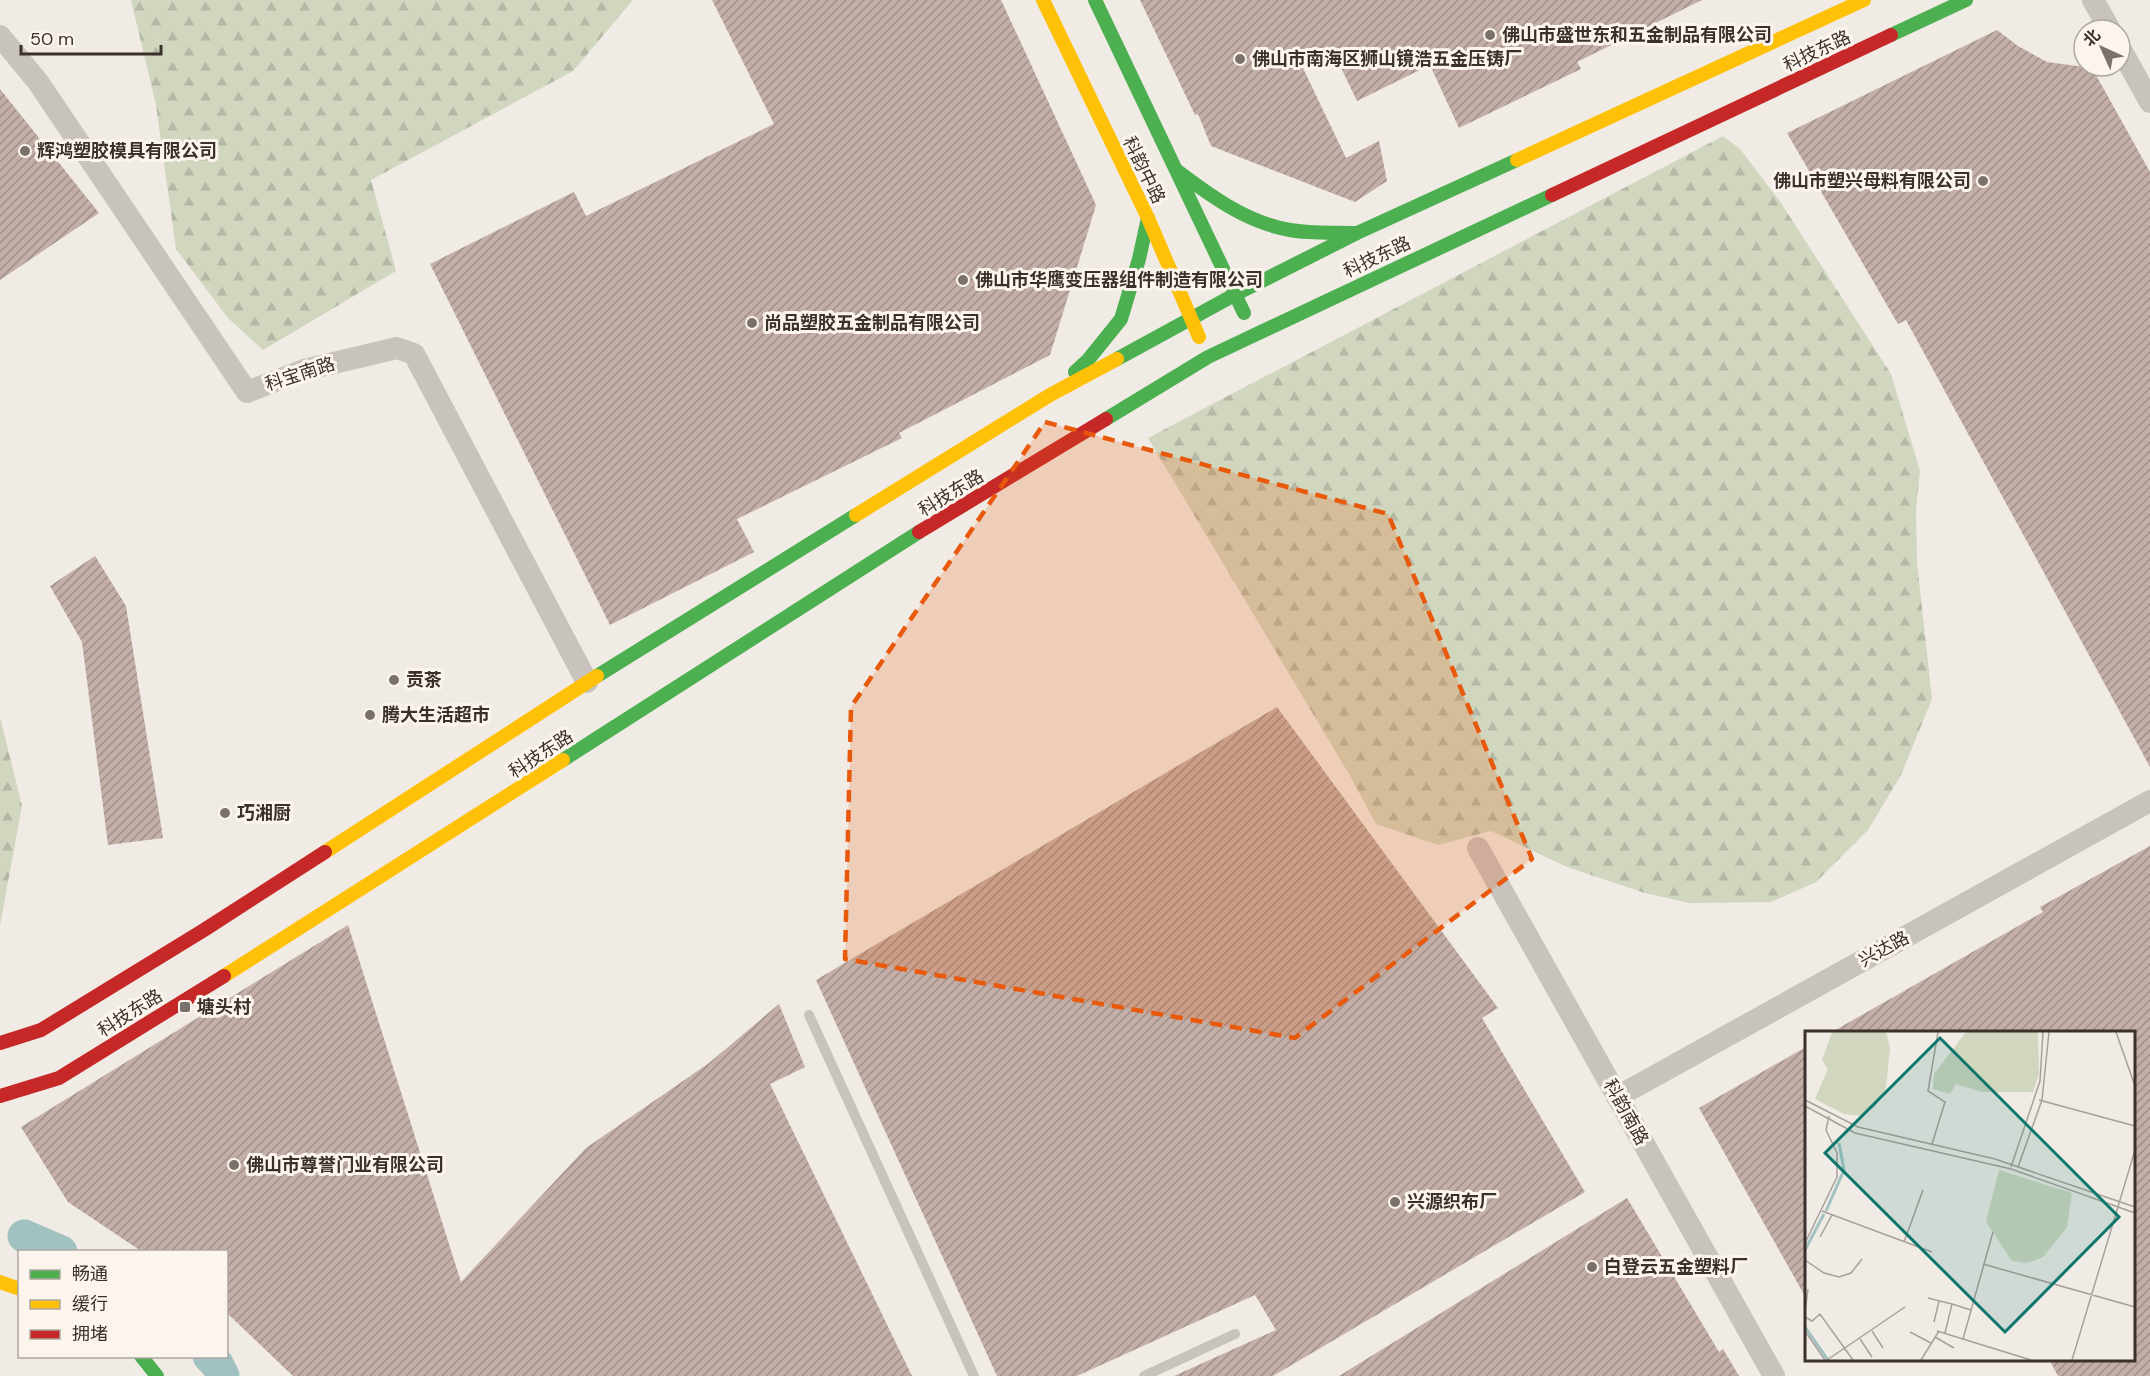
<svg xmlns="http://www.w3.org/2000/svg" width="2150" height="1376" viewBox="0 0 2150 1376" font-family="'DM Sans','Noto Sans SC',sans-serif">
	<style>
		.forest { fill: url(#forest-firs) }
		.lines { fill: none; stroke-linecap: round; stroke-linejoin: round }
		.river { stroke: #a1c2c1; stroke-width: 33 }
		.building { fill: url(#building-hatch) }
		.lane { stroke: #c9c3be; stroke-width: 10 }
		.street { stroke: #c9c3be; stroke-width: 22 }
		.fast { stroke: #4caf50; stroke-width: 14 }
		.slow { stroke: #ffc107; stroke-width: 14 }
		.jam { stroke: #c62828; stroke-width: 14 }
		.marked { fill: #e8590c; fill-opacity: 0.2; stroke: #e8590c; stroke-width: 4.5; stroke-dasharray: 12 8; stroke-linejoin: round }
		.poi-dot { fill: #7a716c; stroke: #fbf5ee; stroke-width: 2 }
		.labels { text-anchor: middle; dominant-baseline: central; stroke-width: 6; stroke-linejoin: round; paint-order: stroke }
		.poi-label { font-size: 18px; font-weight: bold; fill: #3b302b; stroke: #fbf5ee; text-anchor: start }
		.street-label { font-size: 18px; fill: #3b302b; stroke: #fbf5ee }
		.inset-river { fill: none; stroke: #a1c2c1; stroke-width: 3 }
		.inset-road { fill: none; stroke: #a8a09b; stroke-width: 1.5 }
		.view { fill: #0f766e; fill-opacity: 0.15; stroke: #0f766e; stroke-width: 3 }
		.inset-edge { fill: none; stroke: #3b302b; stroke-width: 3 }
	</style>
	<defs>
		<pattern id="forest-firs" width="22" height="20" patternUnits="userSpaceOnUse" patternTransform="scale(1.5)"><rect width="22" height="20" fill="#d1d6bf"/><path d="M5 1l3.5 6h-7zM16 11l3.5 6h-7z" fill="#b4b8a4"/></pattern>
		<pattern id="building-hatch" width="6" height="6" patternUnits="userSpaceOnUse" patternTransform="scale(1.5)"><rect width="6" height="6" fill="#c3afa7"/><path d="M-1 1l2-2M0 6l6-6M5 7l2-2" fill="none" stroke="#a08f88"/></pattern>
	</defs>
	<rect width="100%" height="100%" fill="#f0ebe5"/>
	<g class="forest">
		<polygon points="131,0 633,0 573,71 371,180 396,271 263,350 228,318 176,249 156,105"/>
		<polygon points="1723,136 1740,149 1781,203 1891,374 1920,471 1916,510 1917,563 1932,699 1901,775 1868,830 1816,882 1771,902 1689,903 1645,893 1567,867 1491,831 1438,845 1376,824 1349,774 1148,438"/>
		<polygon points="0,717 22,806 0,925"/>
	</g>
	<g class="lines">
		<g class="river">
			<polyline points="24,1236 61,1252"/>
			<polyline points="209,1356 217,1364 223,1376"/>
		</g>
	</g>
	<g class="building">
		<polygon points="712,0 1001,0 1096,205 1050,355 899,433 902,438 737,519 754,552 610,625 430,264 574,192 586,216 774,124"/>
		<polygon points="1140,0 1702,0 1577,62 1581,69 1459,128 1430,65 1357,101 1332,49 1301,64 1346,158 1379,141 1387,181 1355,202 1211,146 1198,114 1195,115"/>
		<polygon points="1997,30 2018,46 2047,62 2092,68 2150,172 2150,767 1906,320 1898,324 1787,133"/>
		<polygon points="0,89 99,213 0,280"/>
		<polygon points="95,556 126,606 163,838 108,845 82,642 50,586"/>
		<polygon points="1277,707 1498,1008 1482,1018 1585,1192 1273,1376 1174,1376 1276,1330 1255,1295 1077,1376 997,1376 816,980"/>
		<polygon points="2150,846 2150,1376 2058,1376 2049,1359 2133,1359 2133,1032 1832,1032 2043,912 2040,907"/>
		<polygon points="348,925 461,1282 586,1148 709,1063 779,1004 805,1067 770,1084 912,1376 293,1376 226,1312 226,1251 141,1251 68,1202 21,1127"/>
		<polygon points="1806,1047 1806,1298 1699,1108"/>
		<polygon points="1627,1198 1719,1352 1723,1349 1739,1376 1339,1376"/>
	</g>
	<g class="lines">
		<g class="lane">
			<polyline points="809,1015 974,1376"/>
			<polyline points="1144,1376 1235,1334"/>
		</g>
		<g class="street">
			<polyline points="2093,0 2110,30"/>
			<polyline points="0,36 38,82 247,392 304,370 397,348 414,354 587,682"/>
			<polyline points="2120,48 2150,102"/>
			<polyline points="1478,848 1774,1376"/>
			<polyline points="1617,1097 2150,801"/>
		</g>
		<g class="fast">
			<polyline points="1095,0 1244,313"/>
			<polyline points="1891,35 1966,0"/>
			<path d="M 1179,172 C 1212,197 1248,223 1290,230 C 1312,234 1334,232 1356,233"/>
			<polyline points="1117,359 1236,294 1357,233 1517,160"/>
			<polyline points="1075,372 1088,360 1121,319 1139,259 1148,218"/>
			<polyline points="1106,419 1208,357 1552,195"/>
			<polyline points="597,676 856,515"/>
			<polyline points="563,760 919,532"/>
			<polyline points="141,1356 157,1376"/>
		</g>
		<g class="slow">
			<polyline points="1043,0 1148,218 1199,337"/>
			<polyline points="1517,160 1864,0"/>
			<polyline points="856,515 1050,395 1117,359"/>
			<polyline points="325,852 597,676"/>
			<polyline points="224,976 563,760"/>
			<polyline points="0,1282 20,1289"/>
		</g>
		<g class="jam">
			<polyline points="1552,195 1891,35"/>
			<polyline points="919,532 1106,419"/>
			<polyline points="0,1043 41,1030 204,930 325,852"/>
			<polyline points="0,1096 59,1078 224,976"/>
		</g>
	</g>
	<path class="marked" d="M 1045,422 L 1388,514 L 1532,859 L 1295,1038 L 845,959 L 851,707 Z"/>
	<g class="poi-dot">
		<circle cx="1490" cy="35" r="6"/>
		<circle cx="1240" cy="59" r="6"/>
		<circle cx="25" cy="151" r="6"/>
		<circle cx="1983" cy="181" r="6"/>
		<circle cx="963" cy="280" r="6"/>
		<circle cx="752" cy="323" r="6"/>
		<circle cx="394" cy="680" r="6"/>
		<circle cx="370" cy="715" r="6"/>
		<circle cx="225" cy="813" r="6"/>
		<rect x="179" y="1001" width="12" height="12" rx="3"/>
		<circle cx="234" cy="1165" r="6"/>
		<circle cx="1395" cy="1202" r="6"/>
		<circle cx="1592" cy="1267" r="6"/>
	</g>
	<g class="labels">
		<g class="poi-label">
			<text x="1502" y="35">佛山市盛世东和五金制品有限公司</text>
			<text x="1252" y="59">佛山市南海区狮山镜浩五金压铸厂</text>
			<text x="37" y="151">辉鸿塑胶模具有限公司</text>
			<text x="1971" y="181" text-anchor="end">佛山市塑兴母料有限公司</text>
			<text x="975" y="280">佛山市华鹰变压器组件制造有限公司</text>
			<text x="764" y="323">尚品塑胶五金制品有限公司</text>
			<text x="406" y="680">贡茶</text>
			<text x="382" y="715">腾大生活超市</text>
			<text x="237" y="813">巧湘厨</text>
			<text x="197" y="1007">塘头村</text>
			<text x="246" y="1165">佛山市尊誉门业有限公司</text>
			<text x="1407" y="1202">兴源织布厂</text>
			<text x="1604" y="1267">白登云五金塑料厂</text>
		</g>
		<g class="street-label">
			<text transform="translate(1817 51) rotate(-25)">科技东路</text>
			<text transform="translate(1144 170) rotate(64)">科韵中路</text>
			<text transform="translate(1377 257) rotate(-25)">科技东路</text>
			<text transform="translate(300 374) rotate(-18)">科宝南路</text>
			<text transform="translate(951 493) rotate(-31)">科技东路</text>
			<text transform="translate(541 754) rotate(-33)">科技东路</text>
			<text transform="translate(1884 949) rotate(-29)">兴达路</text>
			<text transform="translate(130 1013) rotate(-32)">科技东路</text>
			<text transform="translate(1626 1112) rotate(61)">科韵南路</text>
		</g>
	</g>
	<g transform="translate(1805 1031)">
		<rect width="330" height="330" fill="#f0ebe5"/>
		<path d="M 27,1 L 81,1 L 85,17 L 81,57 L 70,76 L 57,85 L 39,83 L 10,68 L 23,38 L 17,29 ZM 161,1 L 233,1 L 234,42 L 228,61 L 177,61 L 151,53 L 145,63 L 128,58 L 129,43 ZM 194,139 L 267,162 L 262,196 L 238,226 L 222,232 L 207,230 L 181,191 Z" fill="#d1d6bf"/>
		<path class="inset-river" d="M 21,180 L 39,139 L 34,112M 0,219 L 19,183M 0,296 L 23,329"/>
		<path class="inset-road" d="M 311,1 L 330,55M 0,69 L 53,96 L 190,128 L 330,176M 234,69 L 330,95M 0,75 L 50,102 L 206,138 L 330,182M 127,113 L 140,71 L 123,60 L 133,1M 206,136 L 235,50 L 238,1M 213,136 L 237,69 L 244,1M 17,180 L 127,221M 15,206 L 27,184M 99,211 L 118,159M 0,212 L 32,146 L 32,122 L 21,99 L 24,85M 0,229 L 19,242 L 34,246 L 46,242 L 57,228M 178,233 L 330,276M 123,267 L 147,273 L 140,302M 147,273 L 166,279M 0,281 L 3,258M 0,286 L 7,290 L 15,283 L 48,329M 129,291 L 134,270M 0,300 L 20,329M 67,300 L 78,317M 132,300 L 226,329M 105,301 L 126,312M 130,306 L 149,317M 55,308 L 67,326M 158,308 L 188,201M 22,329 L 100,276M 116,329 L 134,300M 267,329 L 330,119"/>
		<path class="view" d="M 135,7 L 314,186 L 200,301 L 20,122 Z"/>
		<rect width="330" height="330" class="inset-edge"/>
	</g>
	<rect x="18" y="1250" width="210" height="108" fill="#fbf5ee" stroke="#aea6a0" stroke-width="1.5"/>
	<rect x="30" y="1270" width="30" height="9" fill="#4caf50" stroke="#aea6a0" stroke-width="1.5"/>
	<text x="72" y="1280" font-size="18" fill="#3b302b">畅通</text>
	<rect x="30" y="1300" width="30" height="9" fill="#ffc107" stroke="#aea6a0" stroke-width="1.5"/>
	<text x="72" y="1310" font-size="18" fill="#3b302b">缓行</text>
	<rect x="30" y="1330" width="30" height="9" fill="#c62828" stroke="#aea6a0" stroke-width="1.5"/>
	<text x="72" y="1340" font-size="18" fill="#3b302b">拥堵</text>
	<g transform="translate(2102 48) rotate(315)"><circle r="28" fill="#fbf5ee" stroke="#aea6a0" stroke-width="1.5"/>
	<path d="M0-4.5L10 22L0 15L-10 22Z" fill="#7a716c"/>
	<text y="-9" font-size="16" font-weight="bold" text-anchor="middle" fill="#3b302b">北</text>
	</g>
	<path d="M21 45v9h140v-9" fill="none" stroke="#3b302b" stroke-width="3"/>
	<text x="30" y="45" font-size="18" fill="#3b302b" stroke="#fbf5ee" stroke-width="4.5" paint-order="stroke">50 m</text>
</svg>
